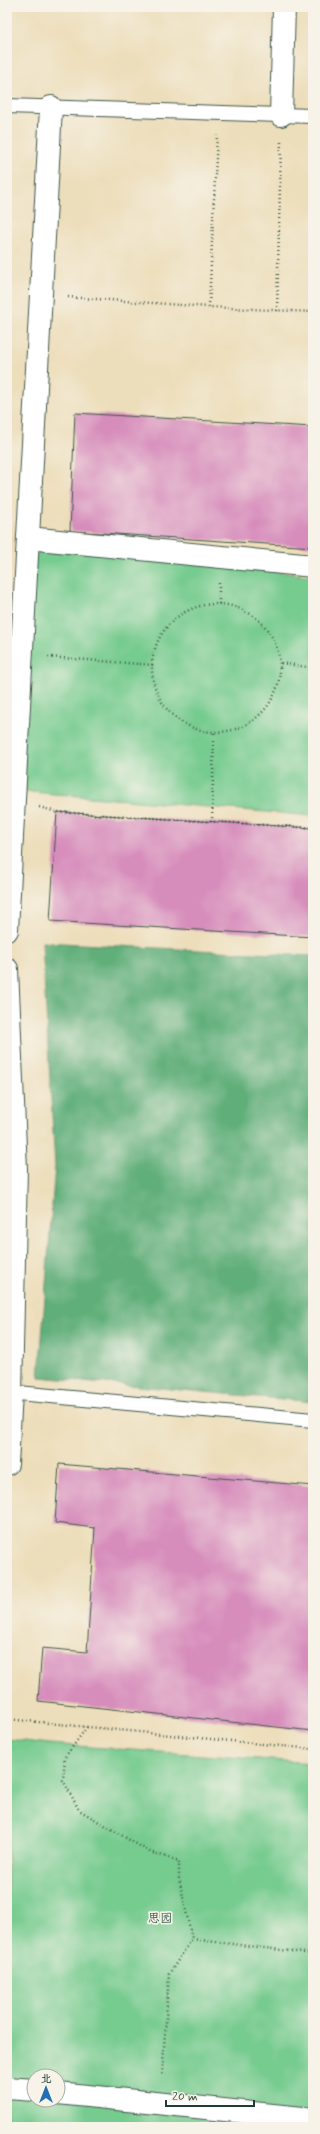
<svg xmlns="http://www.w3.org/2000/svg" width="320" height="2134" viewBox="0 0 320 2134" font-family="Mynerve,'LXGW WenKai TC',sans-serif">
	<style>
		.green { fill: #76cb8f; stroke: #4a8462; fill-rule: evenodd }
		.forest { fill: #60af7a; stroke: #407657 }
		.building { fill: #d78dbc }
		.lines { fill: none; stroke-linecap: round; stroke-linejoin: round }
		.lane-casing { stroke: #3e5548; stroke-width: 16 }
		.street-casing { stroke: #3e5548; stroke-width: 24 }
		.path { stroke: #3e5548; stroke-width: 2.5; stroke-dasharray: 1 3; stroke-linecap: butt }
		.lane { stroke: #fff; stroke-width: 14 }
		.street { stroke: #fff; stroke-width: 22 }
		.labels { text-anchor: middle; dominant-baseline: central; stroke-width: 3.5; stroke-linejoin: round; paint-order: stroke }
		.park-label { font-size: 12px; fill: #305946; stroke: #f7f3e8 }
	</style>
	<rect width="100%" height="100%" fill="#f7f3e8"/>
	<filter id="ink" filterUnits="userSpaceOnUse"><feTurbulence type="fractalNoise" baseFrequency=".025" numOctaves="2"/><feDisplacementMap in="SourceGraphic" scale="8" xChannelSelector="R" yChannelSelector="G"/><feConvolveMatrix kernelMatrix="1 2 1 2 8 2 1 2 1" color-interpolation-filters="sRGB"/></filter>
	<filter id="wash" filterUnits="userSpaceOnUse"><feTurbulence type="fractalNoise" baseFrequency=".012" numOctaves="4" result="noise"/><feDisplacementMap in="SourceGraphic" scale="16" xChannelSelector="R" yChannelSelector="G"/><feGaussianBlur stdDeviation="0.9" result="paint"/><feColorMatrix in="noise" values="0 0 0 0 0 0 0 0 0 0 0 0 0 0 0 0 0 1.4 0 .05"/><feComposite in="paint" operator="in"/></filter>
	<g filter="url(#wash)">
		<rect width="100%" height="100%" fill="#eddebb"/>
		<g class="green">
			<polygon points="34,545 313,576 313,816 20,791"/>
			<path d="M 8,1739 L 49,1744 L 313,1763 L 313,2127 L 7,2127 ZM 34,2076 L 58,2076 L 58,2100 L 34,2100 Z"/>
		</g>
		<polygon class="forest" points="42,942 313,956 313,1402 39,1377 55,1166"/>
		<g id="blocks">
			<g class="building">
				<polygon points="75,413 313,427 313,547 70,531"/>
				<polygon points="57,812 313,828 313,937 50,921"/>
				<polygon points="59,1464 313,1486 313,1731 38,1701 42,1648 87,1652 95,1528 55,1523"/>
			</g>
		</g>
	</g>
	<g filter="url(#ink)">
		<use href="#blocks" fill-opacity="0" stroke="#3e5548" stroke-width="1"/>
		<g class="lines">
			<defs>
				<g id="lane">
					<polyline points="7,106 313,116"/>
					<polyline points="7,1392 313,1420"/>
				</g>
				<g id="street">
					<polyline points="281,115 284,7"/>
					<polyline points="28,538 313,566"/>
					<polyline points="7,930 51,107"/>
					<polyline points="7,969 16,1169 11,1393 7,1464"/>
					<polyline points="7,2088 34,2090"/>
					<polyline points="58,2093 313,2119"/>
				</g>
			</defs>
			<use href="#lane" class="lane-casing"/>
			<use href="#street" class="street-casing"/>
			<g class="path">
				<polyline points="68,297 209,307 313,312"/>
				<polyline points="209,307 217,135"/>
				<polyline points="277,311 281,141"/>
				<polyline points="219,583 219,604"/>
				<circle cx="216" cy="668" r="64"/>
				<polyline points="48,657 153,665"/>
				<polyline points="281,663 313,668"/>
				<polyline points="39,807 57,812 313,828"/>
				<polyline points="212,822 214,732"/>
				<polyline points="7,1719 313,1749"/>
				<polyline points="87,1727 65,1757 63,1780 79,1810 150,1852 179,1861 179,1878 192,1939 169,1974 162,2077"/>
				<polyline points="192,1939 313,1954"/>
			</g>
			<use href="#lane" class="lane"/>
			<use href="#street" class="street"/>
		</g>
	</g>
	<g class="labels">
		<g class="park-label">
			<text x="160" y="1919">思园</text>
		</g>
	</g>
	<rect width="320" height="2134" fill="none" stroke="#f7f3e8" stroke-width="24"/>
	<g transform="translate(46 2088)"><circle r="19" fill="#f7f3e8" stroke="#a1aaa0"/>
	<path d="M0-3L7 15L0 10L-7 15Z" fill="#1f6fb2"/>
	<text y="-6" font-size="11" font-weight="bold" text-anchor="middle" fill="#1f3d34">北</text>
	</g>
	<path d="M166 2100v6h88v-6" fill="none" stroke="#1f3d34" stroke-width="2"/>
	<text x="172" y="2100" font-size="12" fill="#1f3d34" stroke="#f7f3e8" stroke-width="3" paint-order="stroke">20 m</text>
</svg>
